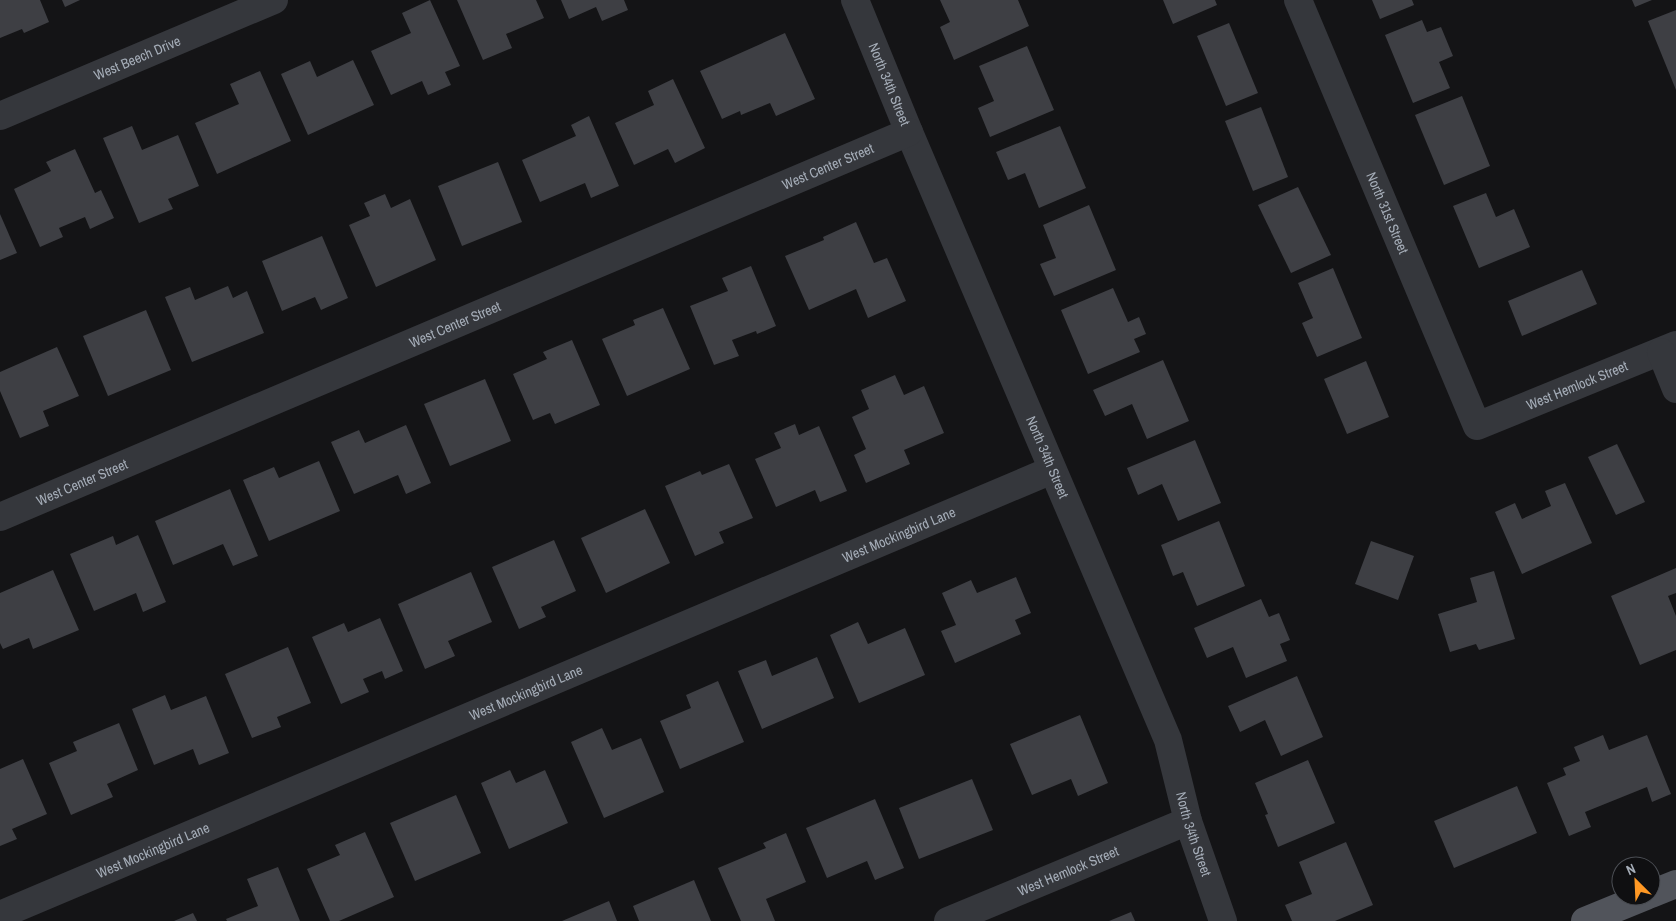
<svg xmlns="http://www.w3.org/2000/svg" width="1676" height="921" viewBox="0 0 1676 921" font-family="'Archivo Narrow',sans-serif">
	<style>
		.building { fill: #3e3f44 }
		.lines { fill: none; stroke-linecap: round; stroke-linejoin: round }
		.minor { stroke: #35373c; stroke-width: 28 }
		.major { stroke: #51545b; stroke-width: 28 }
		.labels { text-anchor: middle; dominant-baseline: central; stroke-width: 5; stroke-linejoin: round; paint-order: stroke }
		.street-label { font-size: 14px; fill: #a5adb8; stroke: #0f0f11 }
	</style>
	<rect width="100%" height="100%" fill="#141416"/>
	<g class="building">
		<polygon points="0,0 40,0 49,22 24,33 22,29 0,38"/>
		<polygon points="62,0 80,0 65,7"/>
		<polygon points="430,0 460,66 445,72 451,85 428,95 422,81 391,95 371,51 411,33 402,13"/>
		<polygon points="457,0 536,0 544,18 506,34 512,48 483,60"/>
		<polygon points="561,0 624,0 628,10 602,21 596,7 569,19"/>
		<polygon points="940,0 1018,0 1029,26 954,60 940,27 950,22"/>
		<polygon points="1163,0 1215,0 1217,5 1173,24"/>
		<polygon points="1372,0 1412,0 1414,5 1380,19"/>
		<polygon points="1632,0 1652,0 1635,7"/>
		<polygon points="1676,10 1676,90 1648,21"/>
		<polygon points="1422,20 1427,32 1441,27 1453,56 1439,62 1450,88 1413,103 1385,35"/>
		<polygon points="1229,23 1258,93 1226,106 1197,36"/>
		<polygon points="785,33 815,99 776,116 770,103 741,115 740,111 722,119 700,71"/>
		<polygon points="1027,46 1054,110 990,137 978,108 994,101 979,66"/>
		<polygon points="353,60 374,105 308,135 281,74 310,61 317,77"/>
		<polygon points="260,71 291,141 217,174 195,123 239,104 230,84"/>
		<polygon points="673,79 705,148 675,163 668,149 634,165 615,123 654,105 648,91"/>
		<polygon points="1462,96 1490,166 1444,185 1415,115"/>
		<polygon points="1261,107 1288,177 1253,191 1225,121"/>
		<polygon points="589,116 619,186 591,198 585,183 540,202 522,160 576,136 571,125"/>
		<polygon points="132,126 142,150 178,135 199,186 168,199 173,209 139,223 103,138"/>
		<polygon points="1060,126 1086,188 1039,208 1025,173 1008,180 996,152"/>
		<polygon points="75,149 95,193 101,190 114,218 90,229 85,217 59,228 63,237 40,247 14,189 51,171 46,162"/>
		<polygon points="498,162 522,222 462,246 438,186"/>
		<polygon points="1298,187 1331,255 1291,273 1258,205"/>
		<polygon points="1486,193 1496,217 1514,209 1530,247 1479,268 1453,206"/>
		<polygon points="385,194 391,208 410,199 436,260 376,287 349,225 370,216 364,203"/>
		<polygon points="1089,205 1116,270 1054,296 1040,264 1056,258 1043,225"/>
		<polygon points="0,214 17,253 0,260"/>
		<polygon points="856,222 874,263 887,258 906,301 868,318 856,289 809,310 785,256 824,240 823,237"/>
		<polygon points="322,236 348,298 321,310 315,297 282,311 262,261"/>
		<polygon points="751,266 776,326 757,334 756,331 732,340 739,356 714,365 690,306 728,291 722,278"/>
		<polygon points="1333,268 1362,338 1317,357 1302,323 1313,318 1298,283"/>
		<polygon points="1582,270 1597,304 1522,336 1508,301"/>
		<polygon points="228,286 233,298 247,291 264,333 192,362 165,297 190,287 195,300"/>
		<polygon points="1113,288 1128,322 1139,317 1146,334 1134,339 1140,352 1088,374 1061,310"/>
		<polygon points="663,308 690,369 627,396 602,339 635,325 633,320"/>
		<polygon points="146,310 171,370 108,396 83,336"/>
		<polygon points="572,340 600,405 555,424 550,413 533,420 513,374 547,359 543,352"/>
		<polygon points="57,347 79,396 43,411 49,426 20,438 0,391 0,372"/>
		<polygon points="1163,360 1189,421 1147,439 1132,404 1105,416 1093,390"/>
		<polygon points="1366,361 1389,417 1347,434 1324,379"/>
		<polygon points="895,375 904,395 924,386 944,433 904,450 910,464 866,483 854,455 866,449 852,417 869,409 861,390"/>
		<polygon points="485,379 511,441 450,466 424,404"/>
		<polygon points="795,424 799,435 819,426 847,491 820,502 815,490 776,507 755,459 781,448 774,433"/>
		<polygon points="406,425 431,483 406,494 398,475 354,494 331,442 359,430 365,443"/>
		<polygon points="1195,440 1221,503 1178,521 1162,484 1138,495 1127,468"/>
		<polygon points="1617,444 1645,502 1616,515 1588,457"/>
		<polygon points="319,461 340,511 269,541 243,480 274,467 279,478"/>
		<polygon points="729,464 753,518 719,532 724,543 695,556 665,486 700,471 702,475"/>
		<polygon points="1565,483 1592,543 1522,574 1495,512 1515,503 1522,519 1551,506 1545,491"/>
		<polygon points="230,489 258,556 233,566 223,544 173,565 155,521"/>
		<polygon points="645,509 670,563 606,593 581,538"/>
		<polygon points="1219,521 1245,586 1197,606 1183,572 1173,576 1161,545"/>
		<polygon points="138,535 166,602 143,612 136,593 94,611 70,554 113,536 116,545"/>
		<polygon points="554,540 576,591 541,607 546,617 519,629 492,567"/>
		<polygon points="1371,541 1414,556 1398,600 1355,584"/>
		<polygon points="1676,568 1676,593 1668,596 1676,616 1676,650 1640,665 1611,596"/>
		<polygon points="53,570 79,630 33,649 29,638 3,649 0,643 0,593"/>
		<polygon points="1494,571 1515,639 1479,650 1476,644 1450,652 1438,614 1477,602 1470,578"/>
		<polygon points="471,572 492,622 448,641 455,656 425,669 398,604"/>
		<polygon points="1016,577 1031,613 1015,620 1021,634 955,663 941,631 956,625 942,593 971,580 977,593"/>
		<polygon points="1261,599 1269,617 1279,613 1290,640 1280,644 1287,661 1246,678 1233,647 1207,658 1194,628"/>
		<polygon points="380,618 403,671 385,679 382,671 363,679 369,692 341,704 312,637 344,623 348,632"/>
		<polygon points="858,622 868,644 905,628 925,675 859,703 830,635"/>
		<polygon points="288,647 311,703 277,717 281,727 252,738 225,674"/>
		<polygon points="817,657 834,698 762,729 738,671 766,660 772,676"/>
		<polygon points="1297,676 1323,737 1281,756 1265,720 1240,732 1228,706"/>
		<polygon points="718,681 744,742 680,769 660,721 691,708 686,695"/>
		<polygon points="165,695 171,710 206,696 229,753 199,765 193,749 154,765 132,709"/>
		<polygon points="1080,715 1108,783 1078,796 1071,779 1032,795 1010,744"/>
		<polygon points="119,723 138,770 107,784 113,797 71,815 49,763 77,751 73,742"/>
		<polygon points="602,728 612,750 641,738 664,792 604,818 571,742"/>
		<polygon points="1603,735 1609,750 1647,735 1671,794 1652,802 1647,787 1585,812 1591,827 1569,836 1547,783 1566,775 1563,768 1580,761 1574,747"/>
		<polygon points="23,759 47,814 12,829 17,839 0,846 0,769"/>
		<polygon points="1308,760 1335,823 1278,847 1265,815 1268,814 1255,783"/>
		<polygon points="510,770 516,783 545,770 568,823 509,849 481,783"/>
		<polygon points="972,779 993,830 919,859 899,808"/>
		<polygon points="1517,786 1537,833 1454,868 1434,821"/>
		<polygon points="456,795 481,853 415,881 390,823"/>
		<polygon points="875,799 904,868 875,880 867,861 827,878 806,828"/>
		<polygon points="365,832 394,897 339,921 330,921 307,869 340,855 335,845"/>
		<polygon points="786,833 806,882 766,899 775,921 741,921 718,868 766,848 763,843"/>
		<polygon points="1346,842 1373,905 1335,921 1292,921 1285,905 1312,894 1299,862"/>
		<polygon points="278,867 300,921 227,921 226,919 258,906 247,879"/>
		<polygon points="694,880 711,921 639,921 633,906"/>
		<polygon points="609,901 617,921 562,921"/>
		<polygon points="1131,912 1135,921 1109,921"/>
		<polygon points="193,913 197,921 174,921"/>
	</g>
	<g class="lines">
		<g class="minor">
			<path id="s1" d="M 855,0 L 909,132 L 1168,740 L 1188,821 L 1223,921"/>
			<path id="s2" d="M 1298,0 L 1477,426 L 1676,345"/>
			<path id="s3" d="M 0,116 L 274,0"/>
			<polyline points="1661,352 1676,389"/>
			<path id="s4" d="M 0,517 L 909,132"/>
			<path id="s5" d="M 0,915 L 1052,470"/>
			<path id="s6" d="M 948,921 L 1188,821"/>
		</g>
		<g class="major">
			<polyline points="1651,894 1676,884"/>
			<polyline points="1585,921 1646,896"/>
		</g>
	</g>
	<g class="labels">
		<g class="street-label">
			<text stroke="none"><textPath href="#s3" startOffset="149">West Beech Drive</textPath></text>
			<text stroke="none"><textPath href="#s1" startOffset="91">North 34th Street</textPath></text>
			<text stroke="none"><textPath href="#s4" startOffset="899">West Center Street</textPath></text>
			<text stroke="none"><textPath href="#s2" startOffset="231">North 31st Street</textPath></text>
			<text stroke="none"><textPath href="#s4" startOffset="494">West Center Street</textPath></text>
			<text stroke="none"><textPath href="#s2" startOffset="570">West Hemlock Street</textPath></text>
			<text stroke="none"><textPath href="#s1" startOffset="496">North 34th Street</textPath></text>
			<text stroke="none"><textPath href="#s4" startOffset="89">West Center Street</textPath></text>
			<text stroke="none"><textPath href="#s5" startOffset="976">West Mockingbird Lane</textPath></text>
			<text stroke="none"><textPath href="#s5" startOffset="571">West Mockingbird Lane</textPath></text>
			<text stroke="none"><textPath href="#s1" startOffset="901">North 34th Street</textPath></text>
			<text stroke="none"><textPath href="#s5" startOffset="166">West Mockingbird Lane</textPath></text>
			<text stroke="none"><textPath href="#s6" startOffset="130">West Hemlock Street</textPath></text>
		</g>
	</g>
	<g transform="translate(1636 881) rotate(336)"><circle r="24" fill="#0f0f11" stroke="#4b4e54"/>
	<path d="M0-4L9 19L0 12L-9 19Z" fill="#ff9824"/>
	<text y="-8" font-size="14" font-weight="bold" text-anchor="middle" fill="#a5adb8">N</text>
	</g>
</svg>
